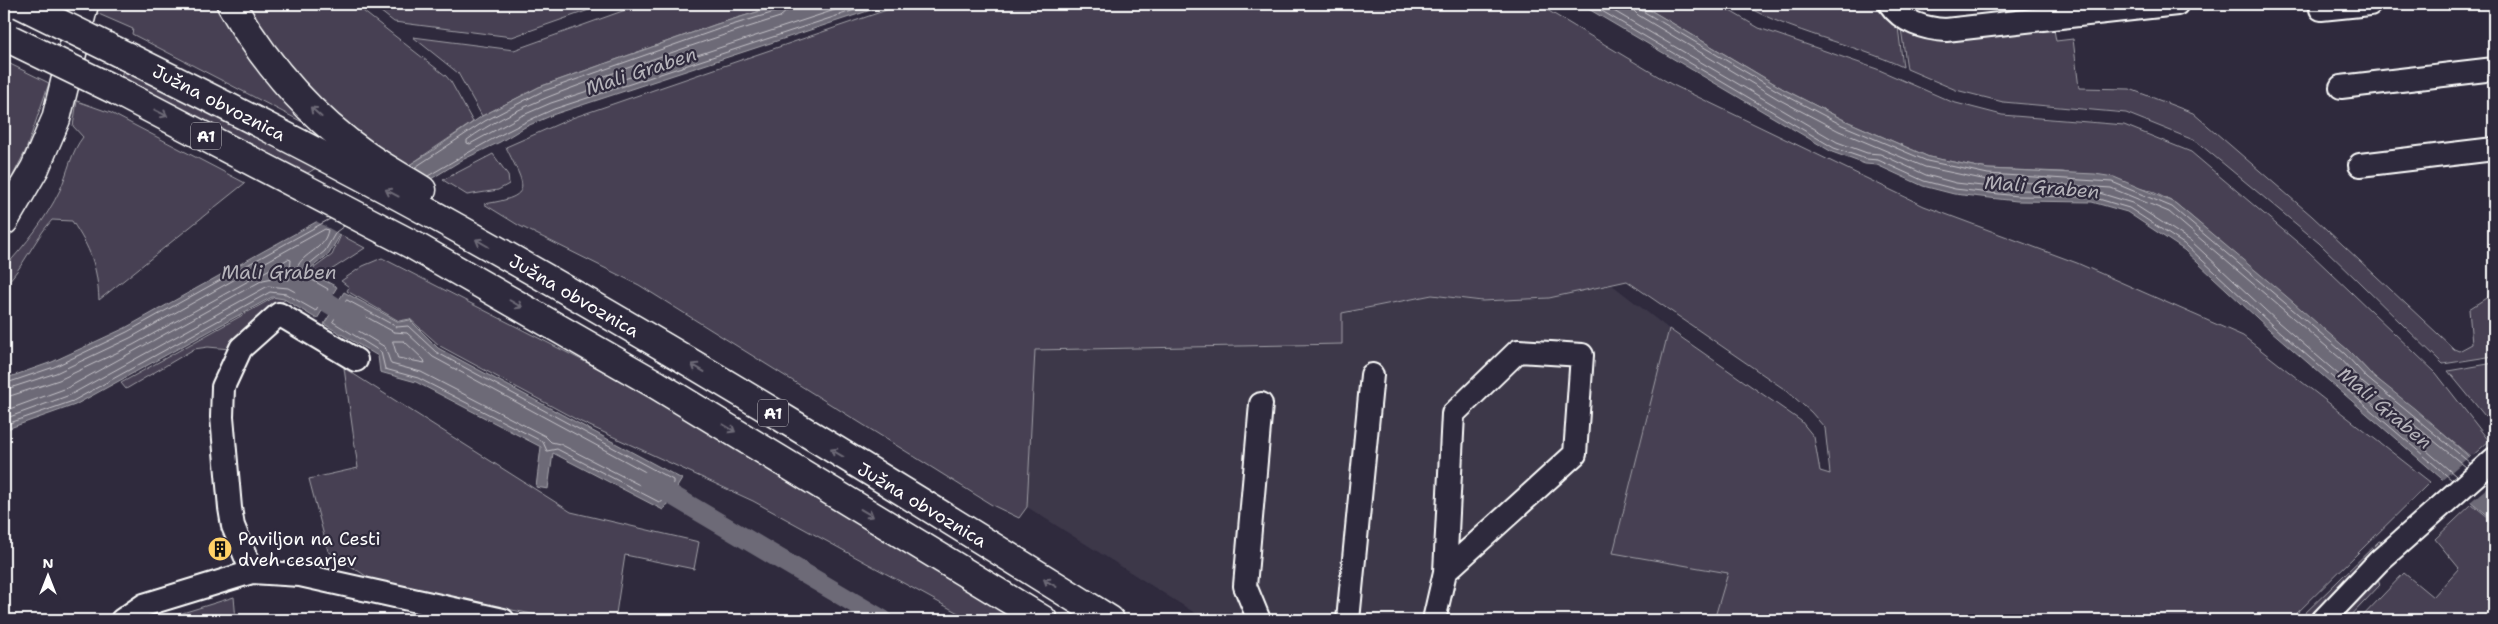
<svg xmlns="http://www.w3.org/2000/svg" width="2498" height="624" viewBox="0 0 2498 624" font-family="'Shantell Sans',sans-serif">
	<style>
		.built { fill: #3c3749 }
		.green { fill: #464152; stroke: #a2a0a8 }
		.water { fill: #6d6a77; stroke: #a7a6ad }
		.pier { fill: #2f2a3d }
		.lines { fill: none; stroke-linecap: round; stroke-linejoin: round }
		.shore { stroke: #c5c3c9; stroke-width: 1 }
		.canal { stroke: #6d6a77; stroke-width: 20 }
		.minor-casing { stroke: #fff; stroke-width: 26 }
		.highway-casing { stroke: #fff; stroke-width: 31 }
		.minor { stroke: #2f2a3d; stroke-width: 22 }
		.highway { stroke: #2f2a3d; stroke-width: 28 }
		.highway-bridge-casing { stroke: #fff; stroke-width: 31; stroke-linecap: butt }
		.highway-bridge { stroke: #2f2a3d; stroke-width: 28 }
		.oneway { stroke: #6d6a77 }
		.labels { text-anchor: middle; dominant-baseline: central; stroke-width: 4.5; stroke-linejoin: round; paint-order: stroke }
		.shield { fill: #2f2a3d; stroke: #c1bfc5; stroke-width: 1 }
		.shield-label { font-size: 16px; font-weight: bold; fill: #fff }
		.street-label { font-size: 18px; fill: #fff; stroke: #2f2a3d }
		.poi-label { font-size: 18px; fill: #fff; stroke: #2f2a3d; text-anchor: start }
		.water-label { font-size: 19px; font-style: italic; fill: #b6b4bb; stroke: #2f2a3d }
	</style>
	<rect width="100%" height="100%" fill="#2f2a3d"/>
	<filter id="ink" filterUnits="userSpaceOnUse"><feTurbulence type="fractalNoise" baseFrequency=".02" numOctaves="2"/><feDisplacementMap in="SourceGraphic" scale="10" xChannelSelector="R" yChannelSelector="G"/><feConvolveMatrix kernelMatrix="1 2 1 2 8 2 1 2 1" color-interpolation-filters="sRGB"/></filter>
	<g filter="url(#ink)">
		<polygon class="built" points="1611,284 1669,329 1613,552 1729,573 1714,620 1206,620 1027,507 1034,350 1342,344 1342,313 1432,295 1482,301 1549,298"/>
		<g class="green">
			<polygon points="96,4 222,4 310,126 132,34 133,29 94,12"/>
			<polygon points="245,4 354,4 446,76 451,82 473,122 405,168 347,123 344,125 278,55"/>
			<polygon points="371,4 606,4 512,37 394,22"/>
			<polygon points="642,4 784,4 717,24 539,87 482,116 458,73 413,37 514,50"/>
			<path d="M 904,4 L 1537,4 L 1671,84 L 1924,206 L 2077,263 L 2243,336 L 2430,482 L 2290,620 L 1714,620 L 1728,573 L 1613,553 L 1669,329 L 1801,421 L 1814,437 L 1820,471 L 1830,474 L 1825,428 L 1811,412 L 1787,391 L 1627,281 L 1549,298 L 1482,301 L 1432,295 L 1342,313 L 1342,344 L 1035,350 L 1027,507 L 1019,518 L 992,505 L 639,285 L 518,225 L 484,204 C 536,196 525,187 506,147 L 572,118 Z"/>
			<polygon points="1640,4 1718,4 1759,28 1877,69 1952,102 2002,115 2124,125 2191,152 2309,252 2436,373 2489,441 2471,457 2371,374 2349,351 2175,203 2151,191 2063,172 1988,169 1929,157 1844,120 1785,90"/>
			<path d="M 1742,4 L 1878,4 L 1897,19 L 1903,67 C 1851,43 1792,33 1742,4 Z"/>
			<polygon points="1900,22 2053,24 2056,41 2073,39 2079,88 2130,89 2193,113 2312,216 2454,349 2459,351 2472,344 2469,309 2494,293 2494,356 2443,364 2319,243 2196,141 2126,113 2003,102 1956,90 1907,69"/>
			<polygon points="4,61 49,83 26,150 4,193"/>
			<polygon points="123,69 316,168 308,173 121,78"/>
			<path d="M 77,101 L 111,113 L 245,183 L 99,300 C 97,265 91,250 72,221 L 52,220 C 33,241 24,267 4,286 L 4,268 C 26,244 46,219 60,190 C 68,172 71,152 83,137 L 73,126 Z"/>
			<polygon points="493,154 508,175 509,184 498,190 467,195 443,180"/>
			<polygon points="341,235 365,248 274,307 230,349 208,347 194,349 126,389 121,383 273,298 332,255"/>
			<polygon points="382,258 652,396 1023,620 971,620 753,501 581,422 440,346 410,319 399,321 347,291 349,287 341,281 363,266"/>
			<polygon points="2494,363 2494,427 2448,371"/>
			<polygon points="344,368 571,512 699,542 694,569 625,555 615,620 562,620 432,594 369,578 328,551 309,479 358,468"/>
			<polygon points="2472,504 2494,522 2494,620 2359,620 2404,573 2433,597 2459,568 2435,539"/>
			<polygon points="2379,541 2383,542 2305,620 2298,620"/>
			<polygon points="2378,578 2380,585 2347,620 2339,620"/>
			<polygon points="234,597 236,620 160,620"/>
		</g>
		<g class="water">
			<polygon points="784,4 889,4 555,114 525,127 500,142 462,160 340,235 329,254 307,271 337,287 317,319 284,299 272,297 75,405 4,430 4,379 52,362 125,328 316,222 432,151 482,116 539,87 717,24"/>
			<polygon points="1580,4 1640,4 1785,90 1844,120 1929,157 1988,169 2095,174 2114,177 2175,203 2286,296 2349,351 2371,374 2415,409 2494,479 2494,520 2441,478 2270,330 2184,250 2127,212 2092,202 2017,201 1954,194 1923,186 1877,165 1865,164 1832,152"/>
			<polygon points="344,292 399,322 410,320 438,348 682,479 663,510 553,453 548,489 536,487 541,447 416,382 380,372 378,356 324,324"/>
		</g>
		<g class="pier">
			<polygon points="404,165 431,183 343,236 314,220"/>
			<polygon points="2472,454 2494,475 2494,482 2469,503 2441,481"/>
		</g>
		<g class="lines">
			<g class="shore">
				<path d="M 788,4 L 787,11 L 780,17 C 726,34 672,52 619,71 C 566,90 513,107 467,140 L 467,143 L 470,144 L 521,116 L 551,103 L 853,4"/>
				<polyline points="1590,4 1834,148 1866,159 1878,160 1924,181 1955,189 2017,196 2092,197 2129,208 2187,246 2274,327 2452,480"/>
				<polyline points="1602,4 1837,142 1867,153 1880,154 1926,175 1956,183 2017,190 2093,191 2132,203 2191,241 2278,322 2456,476"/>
				<polyline points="1632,4 1633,10 1638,15 1780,100 1839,131 1925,167 1987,180 2111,188 2169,212 2341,359 2363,383 2466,467"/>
				<polyline points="1638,4 1641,10 1783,94 1842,125 1927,161 1988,174 2112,182 2172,207 2345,354 2367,378 2470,463"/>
				<polyline points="414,168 485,121 541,92 719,29 778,11 782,4"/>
				<path d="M 428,176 C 469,152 510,128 554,109 L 873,4"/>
				<polygon points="347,300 397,327 408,326 436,352 673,480 673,483 662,502 659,502 557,449 547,451 543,442 418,378 385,369 381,352 333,322"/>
				<polygon points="350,308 394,332 407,333 433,357 664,482 665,486 657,494 560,444 551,442 545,436 421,372 391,364 385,347 342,321 347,309"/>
				<polygon points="393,341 404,341 424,360 425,363 398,358"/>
				<polyline points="4,384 54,367 127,332 330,219"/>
				<path d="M 4,390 L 56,373 L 130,338 L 298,244 L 325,229 L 328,230 C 324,251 303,252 297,268 L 300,280 L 319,291 L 314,302 L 288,288 L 268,286 L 70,395 L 4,419"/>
				<polyline points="4,398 59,380 133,345 288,259 291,260 289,280 273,278 263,280 67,388 4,411"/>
				<polyline points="4,425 73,401 270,292 286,294 316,311 328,289 305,276 303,269 325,251 336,232 344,226"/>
			</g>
			<g class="canal">
				<polyline points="304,288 358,321"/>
				<polyline points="648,481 883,620"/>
			</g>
			<defs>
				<g id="minor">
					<path d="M 1890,4 C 1902,22 1925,29 1946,30 L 2177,4"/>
					<polyline points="2321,9 2370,4"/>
					<polyline points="2341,87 2494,69"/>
					<polyline points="2360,165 2494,149"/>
					<polyline points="252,572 233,526 230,508 222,417 223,387 241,348 279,314 356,360"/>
					<polyline points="122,620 144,605 252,572 300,575 503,620"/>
					<polyline points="1259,620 1245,586 1261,404"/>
					<polyline points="1348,620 1372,375"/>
					<polyline points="1434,620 1445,572 1453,414 1518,351 1582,355 1575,454 1445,572"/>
					<polyline points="2323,620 2379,561 2494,459"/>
				</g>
				<g id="highway">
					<path d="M 231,4 C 265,64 310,116 367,156 C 384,168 403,178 422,190"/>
					<path d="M 126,56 C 235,110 344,165 450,224 C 674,349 893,484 1110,620"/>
					<polyline points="117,91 413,245 657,385 1043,620"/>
					<polyline points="4,221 35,168 56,119 84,4"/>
				</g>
			</defs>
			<use href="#minor" class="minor-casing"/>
			<use href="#highway" class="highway-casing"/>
			<use href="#minor" class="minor"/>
			<use href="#highway" class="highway"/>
			<defs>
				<g id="highway-bridge">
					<polyline points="20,4 126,56"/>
					<polyline points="10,39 117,91"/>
				</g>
			</defs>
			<use href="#highway-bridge" class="highway-bridge-casing"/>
			<use href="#highway-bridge" class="highway-bridge"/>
		</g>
		<defs><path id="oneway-shaft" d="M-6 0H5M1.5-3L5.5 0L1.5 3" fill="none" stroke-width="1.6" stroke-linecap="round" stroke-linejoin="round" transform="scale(1.25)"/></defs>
		<g class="oneway">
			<use href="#oneway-shaft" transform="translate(316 112) rotate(-138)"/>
			<use href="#oneway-shaft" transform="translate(161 113) rotate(27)"/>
			<use href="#oneway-shaft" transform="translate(392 193) rotate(-152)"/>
			<use href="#oneway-shaft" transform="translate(482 243) rotate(-150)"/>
			<use href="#oneway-shaft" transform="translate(516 304) rotate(30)"/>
			<use href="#oneway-shaft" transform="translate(698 368) rotate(-149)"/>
			<use href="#oneway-shaft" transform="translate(729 428) rotate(31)"/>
			<use href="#oneway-shaft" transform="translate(837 453) rotate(-149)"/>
			<use href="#oneway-shaft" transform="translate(867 513) rotate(31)"/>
			<use href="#oneway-shaft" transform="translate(1050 583) rotate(-149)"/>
		</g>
	</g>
	<defs>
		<symbol id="building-disc" viewBox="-11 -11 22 22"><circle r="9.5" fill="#ffd166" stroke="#2f2a3d"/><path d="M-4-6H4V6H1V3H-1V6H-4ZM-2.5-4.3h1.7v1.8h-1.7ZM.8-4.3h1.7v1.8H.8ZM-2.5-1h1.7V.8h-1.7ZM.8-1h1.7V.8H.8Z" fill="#111"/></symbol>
	</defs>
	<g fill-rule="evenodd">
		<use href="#building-disc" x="206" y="535" width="28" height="28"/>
	</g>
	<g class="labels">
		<g class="shield">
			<rect x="191" y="122.5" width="30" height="27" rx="4"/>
			<rect x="758" y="399.5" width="30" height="27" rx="4"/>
		</g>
		<g class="shield-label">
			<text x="206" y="136">A1</text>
			<text x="773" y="413">A1</text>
		</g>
		<g class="street-label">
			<text transform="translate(219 103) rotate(27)">Južna obvoznica</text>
			<text transform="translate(574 296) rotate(30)">Južna obvoznica</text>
			<text transform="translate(922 505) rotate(31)">Južna obvoznica</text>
		</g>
		<g class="poi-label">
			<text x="238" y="539">Paviljon na Cesti<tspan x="238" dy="21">dveh cesarjev</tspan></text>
		</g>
		<g class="water-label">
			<text transform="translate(641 71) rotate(-18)">Mali Graben</text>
			<text transform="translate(2042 187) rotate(5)">Mali Graben</text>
			<text x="279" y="272">Mali Graben</text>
			<text transform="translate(2385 408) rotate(40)">Mali Graben</text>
		</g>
	</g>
	<rect width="2498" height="624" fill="none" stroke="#2f2a3d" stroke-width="20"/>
	<rect x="10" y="10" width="2478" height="604" fill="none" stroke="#fff" stroke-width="2" filter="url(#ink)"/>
	<g transform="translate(48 576)" stroke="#2f2a3d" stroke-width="4" paint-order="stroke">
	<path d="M0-4L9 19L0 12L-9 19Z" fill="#ffffff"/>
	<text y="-8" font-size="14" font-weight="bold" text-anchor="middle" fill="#ffffff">N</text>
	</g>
</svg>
